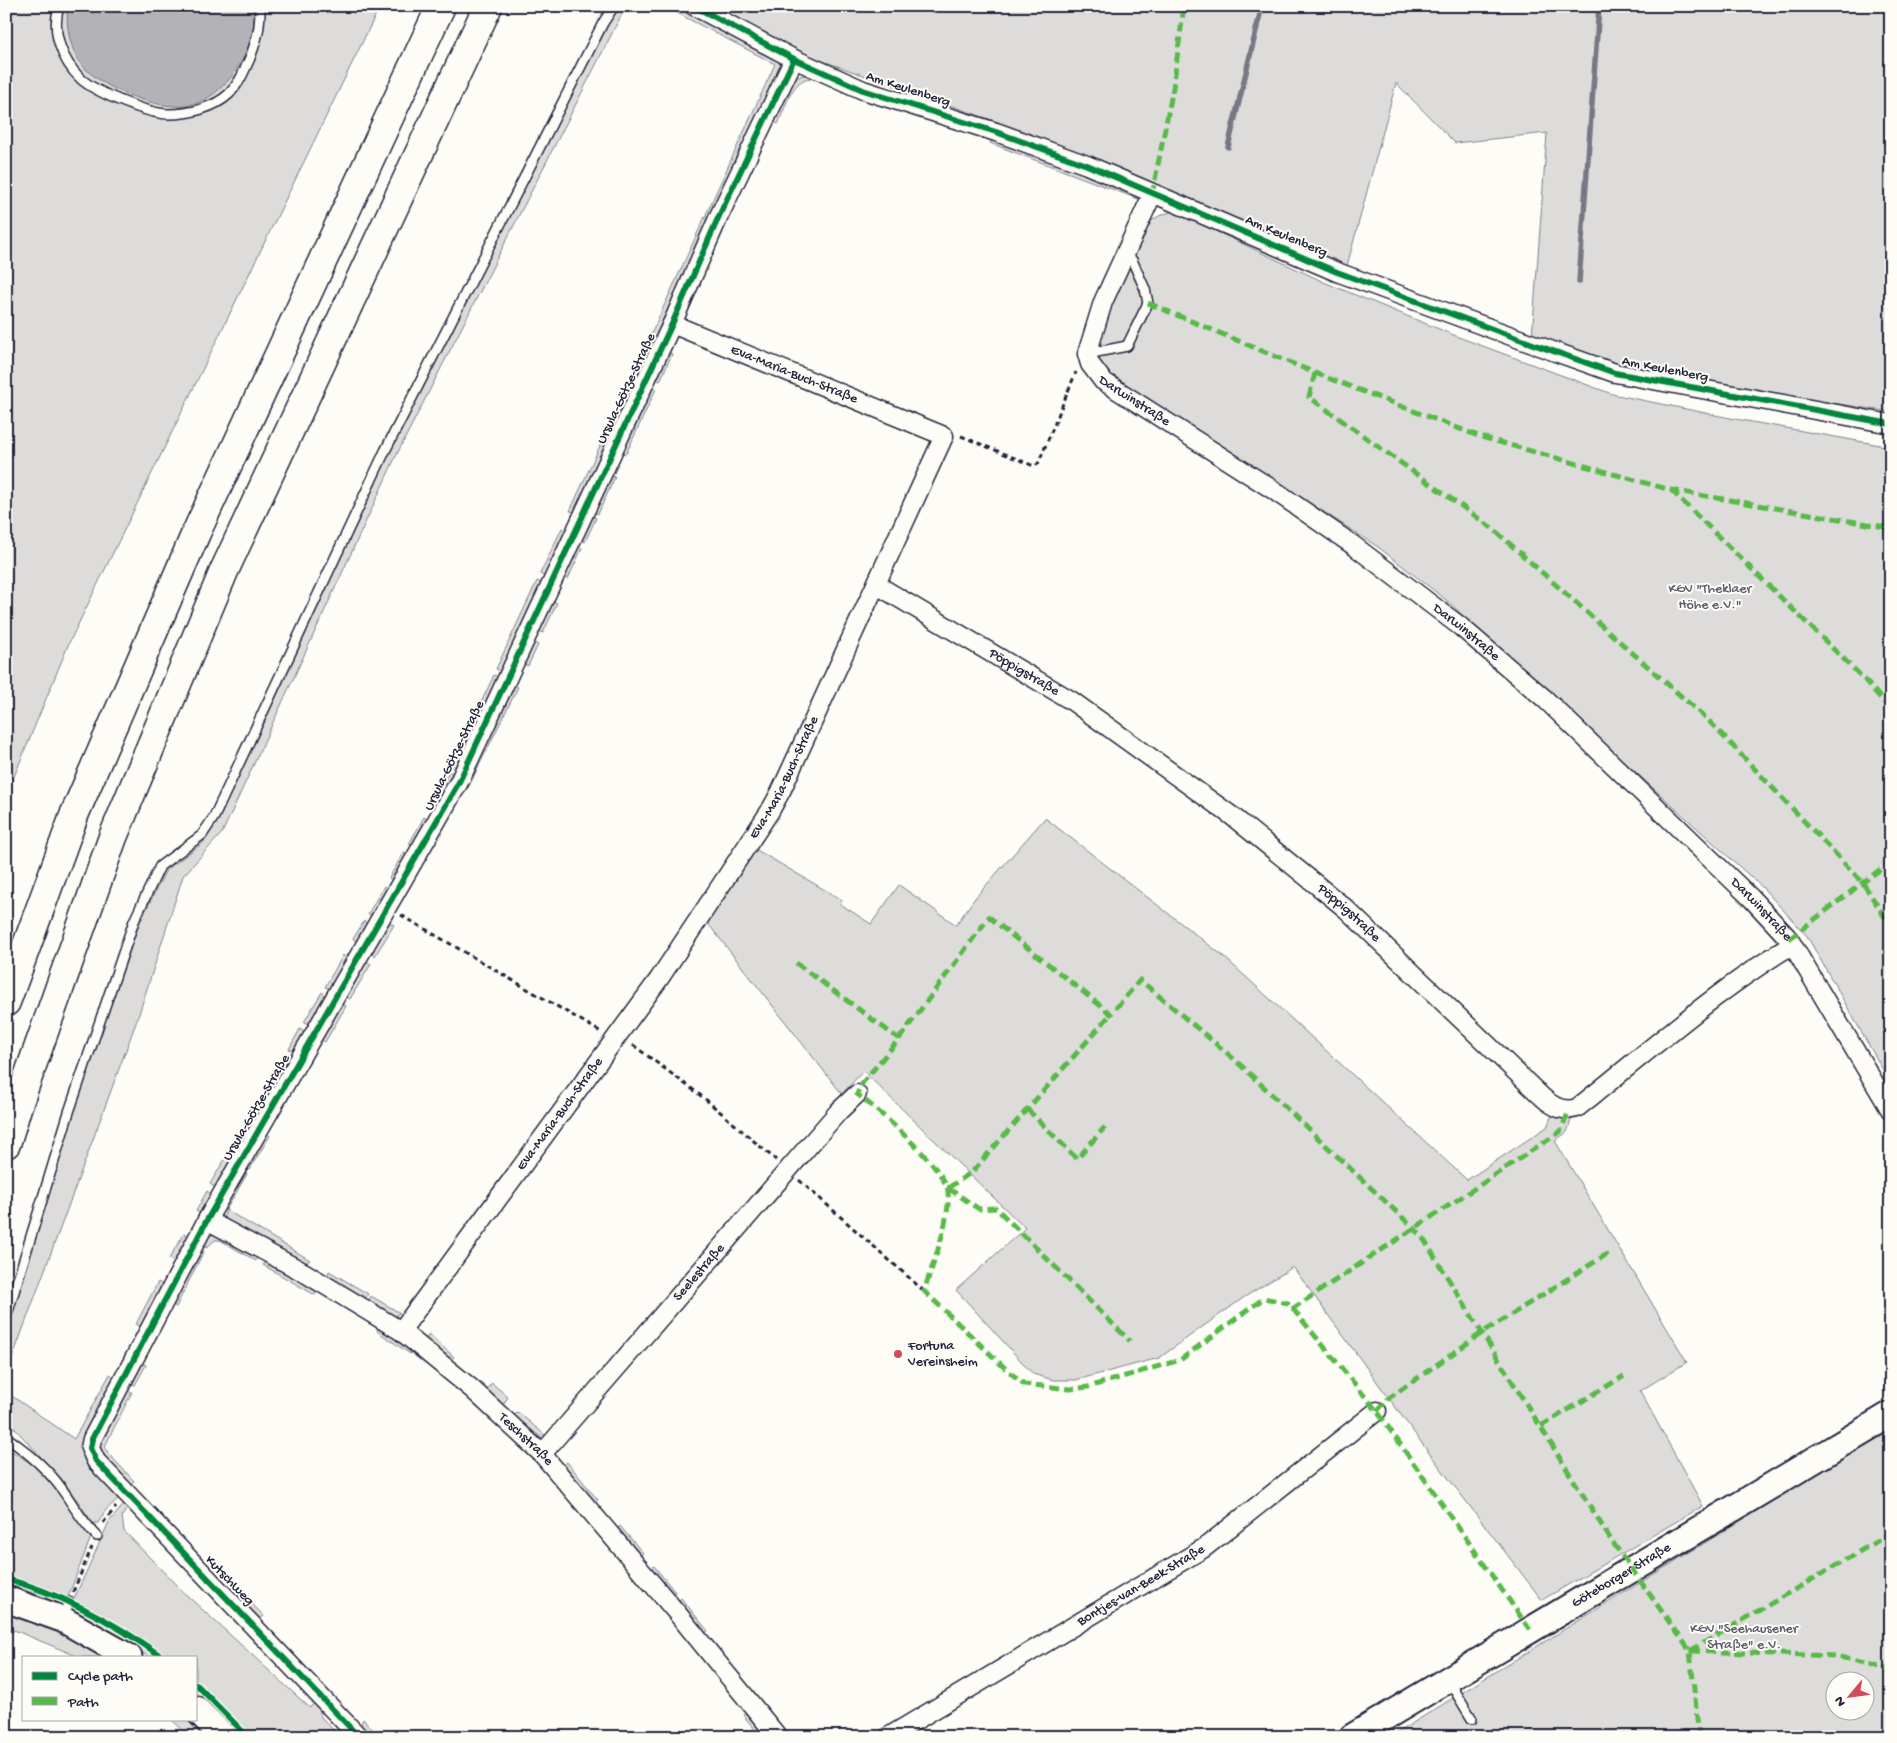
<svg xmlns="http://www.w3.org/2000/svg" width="1897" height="1743" viewBox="0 0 1897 1743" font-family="'Gochi Hand',sans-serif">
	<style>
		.green { fill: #dddcdb; stroke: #807f8b; fill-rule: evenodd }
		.water { fill: #b2b2b7; stroke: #787885 }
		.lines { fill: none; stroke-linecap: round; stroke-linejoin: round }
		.stream { stroke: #787885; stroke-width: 5.5 }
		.lane-casing { stroke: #22223b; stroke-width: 12 }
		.street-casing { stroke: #22223b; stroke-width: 21 }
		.secondary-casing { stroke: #22223b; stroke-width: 29 }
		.highway-casing { stroke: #22223b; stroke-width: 31 }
		.path { stroke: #22223b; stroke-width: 3; stroke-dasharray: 5 4; stroke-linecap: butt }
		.lane { stroke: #fdfcf7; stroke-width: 9 }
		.street { stroke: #fdfcf7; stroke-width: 18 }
		.secondary { stroke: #fdfcf7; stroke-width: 25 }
		.highway { stroke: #fdfcf7; stroke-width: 28 }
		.quiet { stroke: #58b947; stroke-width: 5; stroke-dasharray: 10 5; stroke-linecap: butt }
		.cycleway-casing { stroke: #fdfcf7; stroke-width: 9 }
		.cycleway { stroke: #00873e; stroke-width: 6 }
		.poi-dot { fill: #d1495b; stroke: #fdfcf7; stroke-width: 2 }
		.labels { text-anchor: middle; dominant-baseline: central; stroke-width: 4; stroke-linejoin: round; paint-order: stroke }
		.street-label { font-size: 14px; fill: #22223b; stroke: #fdfcf7 }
		.park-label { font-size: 14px; fill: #5a5a6b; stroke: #fdfcf7 }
		.poi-label { font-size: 14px; fill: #22223b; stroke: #fdfcf7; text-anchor: start }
	</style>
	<rect width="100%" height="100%" fill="#fdfcf7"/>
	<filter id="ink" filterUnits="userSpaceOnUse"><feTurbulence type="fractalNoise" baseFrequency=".02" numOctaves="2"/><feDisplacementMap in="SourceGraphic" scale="10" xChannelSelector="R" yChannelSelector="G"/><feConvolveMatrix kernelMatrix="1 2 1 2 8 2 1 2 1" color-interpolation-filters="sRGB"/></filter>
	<g filter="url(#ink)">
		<g class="green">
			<polygon points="6,6 380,6 69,643 6,796"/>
			<polygon points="619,6 626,6 396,456 222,833 183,876 137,1020 6,1375 6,1336 39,1222 73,1112 140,922 166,870 203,843 219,819 276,691 389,453 607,24"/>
			<polygon points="677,6 683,6 775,57 780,61 782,67 576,512 570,511 775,64 675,12"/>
			<polygon points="712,6 1891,6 1891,412 1786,396 1617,365 1532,337 1547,133 1455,143 1396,83 1347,266 1012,127 800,53"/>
			<path d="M 803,75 L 808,75 L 810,78 C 791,80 785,110 778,124 L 772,121 L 794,79 Z"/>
			<polygon points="994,138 1083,171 1140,196 1138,199 990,143"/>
			<polygon points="1173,211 1326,283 1461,338 1612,394 1730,418 1891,447 1891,1084 1807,936 1763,888 1445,599 1378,547 1105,371 1097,358 1095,344 1145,225 1159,216"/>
			<polygon points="666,352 672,354 660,381 654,378"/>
			<polygon points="650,387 656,389 626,454 620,451"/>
			<polygon points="609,475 615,477 598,514 592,511"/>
			<polygon points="590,515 596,518 585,542 580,540"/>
			<polygon points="562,528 567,532 545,577 540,574"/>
			<polygon points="577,545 582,548 568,579 562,576"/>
			<polygon points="537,581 541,583 501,671 496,669"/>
			<polygon points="551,600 557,603 543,633 537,630"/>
			<polygon points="532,641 538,645 528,666 522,663"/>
			<polygon points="494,675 498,677 484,709 478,709"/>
			<polygon points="512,684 518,687 468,788 463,786"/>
			<polygon points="475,716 481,719 456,770 450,767"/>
			<polygon points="449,771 454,774 441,801 435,798"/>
			<polygon points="424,817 430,821 415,846 409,844"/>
			<polygon points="1045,818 1222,955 1467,1180 1547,1127 1553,1112 1573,1114 1567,1132 1555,1141 1687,1362 1640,1391 1703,1506 1542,1600 1429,1453 1293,1267 1243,1298 1159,1358 1076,1380 1053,1380 1033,1374 956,1290 1025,1228 863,1071 842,1094 706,921 755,849 842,900 840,904 871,924 899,885 956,925 975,898"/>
			<polygon points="404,852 410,856 395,882 389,878"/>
			<polygon points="384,886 391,890 376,917 368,914"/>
			<polygon points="364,921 370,926 358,942 353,939"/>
			<polygon points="387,921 394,925 375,956 369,953"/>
			<polygon points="343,955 348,960 331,989 325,987"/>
			<polygon points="364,961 371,964 350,999 344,995"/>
			<polygon points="322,992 327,996 311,1024 304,1022"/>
			<polygon points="340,1002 346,1006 325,1042 319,1039"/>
			<polygon points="300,1029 306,1033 295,1052 289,1049"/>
			<polygon points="255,1109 260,1112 241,1144 236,1141"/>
			<polygon points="265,1133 270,1136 249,1170 244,1167"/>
			<polygon points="231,1149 236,1152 216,1188 210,1184"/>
			<polygon points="242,1171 247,1174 226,1210 310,1260 305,1264 223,1218 226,1210 223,1206"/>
			<polygon points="207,1191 213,1196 201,1214 196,1211"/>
			<polygon points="184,1233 190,1237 176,1263 169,1259"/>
			<polygon points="217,1234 258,1254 256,1261 220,1240 215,1240 206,1248 201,1244 208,1236"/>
			<polygon points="199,1248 204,1251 176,1307 170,1303"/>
			<polygon points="268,1259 319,1288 315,1295 263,1265"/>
			<polygon points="329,1271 368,1294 365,1299 327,1277"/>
			<polygon points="158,1282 163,1285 142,1327 136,1324"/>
			<polygon points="371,1296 400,1313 395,1316 368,1301"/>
			<polygon points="380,1326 413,1348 410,1354 377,1331"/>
			<polygon points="429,1334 454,1357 451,1360 426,1339"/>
			<polygon points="139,1362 146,1365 135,1385 129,1383"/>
			<polygon points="110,1374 115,1378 85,1437 121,1496 105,1511 98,1523 93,1523 65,1483 6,1419 6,1386 9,1394 74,1439"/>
			<polygon points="492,1383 508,1397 503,1405 486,1390"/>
			<polygon points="126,1389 132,1392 105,1446 108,1453 134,1481 128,1487 100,1455 98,1444"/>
			<polygon points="518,1412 546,1436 543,1439 514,1416"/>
			<path d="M 1891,1428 L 1891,1737 L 1390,1737 ZM 1834,1680 L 1864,1680 L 1864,1710 L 1834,1710 Z"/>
			<polygon points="6,1447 33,1465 55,1488 91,1537 68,1597 6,1576"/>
			<polygon points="567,1462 598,1500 595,1503 564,1465"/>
			<polygon points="126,1502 130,1505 122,1516 124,1531 181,1590 310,1708 317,1698 321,1717 340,1737 252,1737 196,1681 196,1657 167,1657 136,1635 73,1601 109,1522"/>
			<polygon points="620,1526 643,1553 639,1557 617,1529"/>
			<polygon points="654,1566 675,1592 671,1595 650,1570"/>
			<polygon points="6,1583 63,1602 63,1605 61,1606 6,1587"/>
			<polygon points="241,1593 264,1616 258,1621 237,1598"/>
			<polygon points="681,1598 708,1631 705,1634 677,1602"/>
			<polygon points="78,1608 136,1641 158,1657 149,1657 99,1625 77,1614"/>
			<polygon points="6,1609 29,1617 112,1657 79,1657 14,1630 6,1642"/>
			<polygon points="196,1688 245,1737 238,1737 196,1694"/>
			<polygon points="749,1711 770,1737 761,1737 743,1715"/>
			<polygon points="171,1719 193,1719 210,1737 190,1737"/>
			<polygon points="363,1719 380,1737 371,1737 360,1726"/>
		</g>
		<path class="water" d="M 68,6 L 251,6 C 257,21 252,36 247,50 C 236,76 214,102 185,106 C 155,109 100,88 81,64 C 70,49 65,24 68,6 Z"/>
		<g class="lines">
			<g class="stream">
				<polyline points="1228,147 1262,6"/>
				<polyline points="1579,282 1599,6"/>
			</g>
			<defs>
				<g id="lane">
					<path d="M 59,6 C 51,32 62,61 81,79 C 97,93 148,114 169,114 C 189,114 214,108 229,94 C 240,83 244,71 250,58 C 258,36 260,29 260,6"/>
					<polyline points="1087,354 1127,346 1148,303 1145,289 1132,260 1124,256"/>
					<polyline points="6,1318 69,1112 134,921 160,866 202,835 214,817 385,451 603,23 614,6"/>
					<path d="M 6,1437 C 26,1451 47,1468 61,1488 C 73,1504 82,1522 97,1536"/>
					<polyline points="63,1618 69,1602"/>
					<polyline points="1449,1681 1472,1719"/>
				</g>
				<g id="street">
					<polyline points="694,6 794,59 863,90 996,132 1087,165 1337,272 1533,344 1615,373 1891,424"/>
					<path id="s1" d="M 1152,195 L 1103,302 L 1087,354 L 1090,364 L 1103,381 L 1275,491 L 1353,545 L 1461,627 L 1545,699 L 1751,898 L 1789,939 L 1891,1111"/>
					<path id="s2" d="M 877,585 L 1072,701 L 1232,816 L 1345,908 L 1538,1093 C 1549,1104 1561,1113 1577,1108 C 1647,1053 1715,991 1792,945"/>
					<path id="s3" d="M 207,1220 L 305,1273 L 401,1331 L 472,1389 L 542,1454 L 677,1613 L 778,1737"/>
					<path id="s4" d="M 401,1331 L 659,979 L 770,811 L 781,791 L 944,436 L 672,324"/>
					<path id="s5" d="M 542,1454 L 839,1111 L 857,1094"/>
					<polyline points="359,1737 96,1461 90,1448 92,1439 207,1220 459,782 672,324 719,216 794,59"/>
					<path id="s6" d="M 888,1737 L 1204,1548 L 1377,1411"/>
				</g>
				<g id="secondary">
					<polyline points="6,1599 62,1619 129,1657"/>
					<polyline points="196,1709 224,1737"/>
					<path id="s7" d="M 1352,1737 L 1891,1414"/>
				</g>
				<g id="highway">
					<polyline points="6,1002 75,813 196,533 441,6"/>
					<polyline points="6,1144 18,1105 113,837 224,571 488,6"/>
				</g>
			</defs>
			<use href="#lane" class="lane-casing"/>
			<use href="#street" class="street-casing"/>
			<use href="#secondary" class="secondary-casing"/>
			<use href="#highway" class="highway-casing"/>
			<g class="path">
				<polyline points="961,436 1034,466 1038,464 1076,372"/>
				<polyline points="401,915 601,1032"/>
				<polyline points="633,1045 704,1098 776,1160"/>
				<polyline points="799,1180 924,1291"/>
				<polyline points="103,1523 116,1507"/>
				<polyline points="73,1592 92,1547"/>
			</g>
			<use href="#lane" class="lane"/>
			<use href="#street" class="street"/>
			<use href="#secondary" class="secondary"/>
			<use href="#highway" class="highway"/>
			<g class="quiet">
				<polyline points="1152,195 1173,88 1184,6"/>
				<polyline points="1148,303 1315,373 1481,437 1671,490 1891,528"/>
				<polyline points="1315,373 1309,397 1492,528 1709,721 1863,883 1891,927"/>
				<polyline points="1671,490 1863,678 1891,710"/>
				<polyline points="1789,939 1891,861"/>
				<polyline points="796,963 899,1039"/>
				<polyline points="1027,1109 1077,1159 1105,1127"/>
				<polyline points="948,1188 979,1209 996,1208 1130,1341"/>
				<polyline points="948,1188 972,1172 1111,1014"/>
				<polyline points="1292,1309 1560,1132 1569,1111"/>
				<polyline points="1377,1411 1389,1398 1482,1333 1612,1251"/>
				<polyline points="1541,1426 1624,1376"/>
				<path d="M 1530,1630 L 1377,1411 L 1288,1303 L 1264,1298 L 1180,1360 L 1088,1387 L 1070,1389 L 1024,1384 L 1007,1370 L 924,1291 C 933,1264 951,1218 948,1191 C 945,1168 877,1109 857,1094 L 863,1082 L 899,1039 L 989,917 L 1111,1014 L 1140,980 L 1234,1059 L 1421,1235 L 1611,1540 L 1690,1651 L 1699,1737"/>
				<polyline points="1690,1651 1891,1533"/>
				<polyline points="1690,1651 1836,1656 1891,1670"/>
			</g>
			<defs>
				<g id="cycleway">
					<polyline points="694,6 794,59 863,90 996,132 1087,165 1337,272 1533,344 1615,373 1891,424"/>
					<path d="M 6,1579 C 63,1594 115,1623 162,1657"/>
					<polyline points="196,1684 248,1737"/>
					<polyline points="359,1737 96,1461 90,1448 92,1439 207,1220 459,782 672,324 719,216 794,59"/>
				</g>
			</defs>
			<use href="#cycleway" class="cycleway-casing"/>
			<use href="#cycleway" class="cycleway"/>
		</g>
	</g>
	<circle class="poi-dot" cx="898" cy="1354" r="5"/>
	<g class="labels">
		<g class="street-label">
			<text transform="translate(908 90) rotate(18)">Am Keulenberg</text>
			<text transform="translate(1286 237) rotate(23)">Am Keulenberg</text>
			<text transform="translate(1665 370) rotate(11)">Am Keulenberg</text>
			<text transform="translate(794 375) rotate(22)">Eva-Maria-Buch-Straße</text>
			<text transform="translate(627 389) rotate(-65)">Ursula-Götze-Straße</text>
			<text stroke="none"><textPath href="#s1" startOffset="241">Darwinstraße</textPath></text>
			<text stroke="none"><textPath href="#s1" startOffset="646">Darwinstraße</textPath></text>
			<text stroke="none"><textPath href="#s2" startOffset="171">Pöppigstraße</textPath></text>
			<text transform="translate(455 756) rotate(-64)">Ursula-Götze-Straße</text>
			<text stroke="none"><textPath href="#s4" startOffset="674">Eva-Maria-Buch-Straße</textPath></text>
			<text stroke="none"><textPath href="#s1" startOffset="1051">Darwinstraße</textPath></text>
			<text stroke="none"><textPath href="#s2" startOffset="576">Pöppigstraße</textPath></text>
			<text transform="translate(257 1108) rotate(-60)">Ursula-Götze-Straße</text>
			<text stroke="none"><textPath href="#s4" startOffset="269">Eva-Maria-Buch-Straße</textPath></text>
			<text stroke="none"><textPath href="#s5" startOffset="240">Seelestraße</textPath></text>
			<text stroke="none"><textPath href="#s3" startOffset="389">Teschstraße</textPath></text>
			<text stroke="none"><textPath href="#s7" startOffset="314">Göteborger Straße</textPath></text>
			<text transform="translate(229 1581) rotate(46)">Kutschweg</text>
			<text stroke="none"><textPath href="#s6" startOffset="295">Bontjes-van-Beek-Straße</textPath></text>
		</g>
		<g class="park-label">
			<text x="1710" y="589">KGV "Theklaer<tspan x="1710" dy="16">Höhe e.V."</tspan></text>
			<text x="1744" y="1629">KGV "Seehausener<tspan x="1744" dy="16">Straße" e.V.</tspan></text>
		</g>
		<g class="poi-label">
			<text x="908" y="1346">Fortuna<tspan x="908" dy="16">Vereinsheim</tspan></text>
		</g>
	</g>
	<rect width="1897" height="1743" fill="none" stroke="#fdfcf7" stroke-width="25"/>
	<rect x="12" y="12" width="1872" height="1718" fill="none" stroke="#22223b" stroke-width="2" filter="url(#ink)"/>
	<rect x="22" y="1656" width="175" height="65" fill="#fdfcf7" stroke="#a5a5ac"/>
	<rect x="32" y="1672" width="25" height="8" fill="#00873e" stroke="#a5a5ac"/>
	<text x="68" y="1680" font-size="15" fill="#22223b">Cycle path</text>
	<rect x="32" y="1697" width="25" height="8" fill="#58b947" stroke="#a5a5ac"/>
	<text x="68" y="1706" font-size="15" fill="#22223b">Path</text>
	<g transform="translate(1850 1696) rotate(241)"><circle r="24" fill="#fdfcf7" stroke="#a5a5ac"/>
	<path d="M0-4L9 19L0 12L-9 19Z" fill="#d1495b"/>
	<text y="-8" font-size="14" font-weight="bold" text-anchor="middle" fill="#22223b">N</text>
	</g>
</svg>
